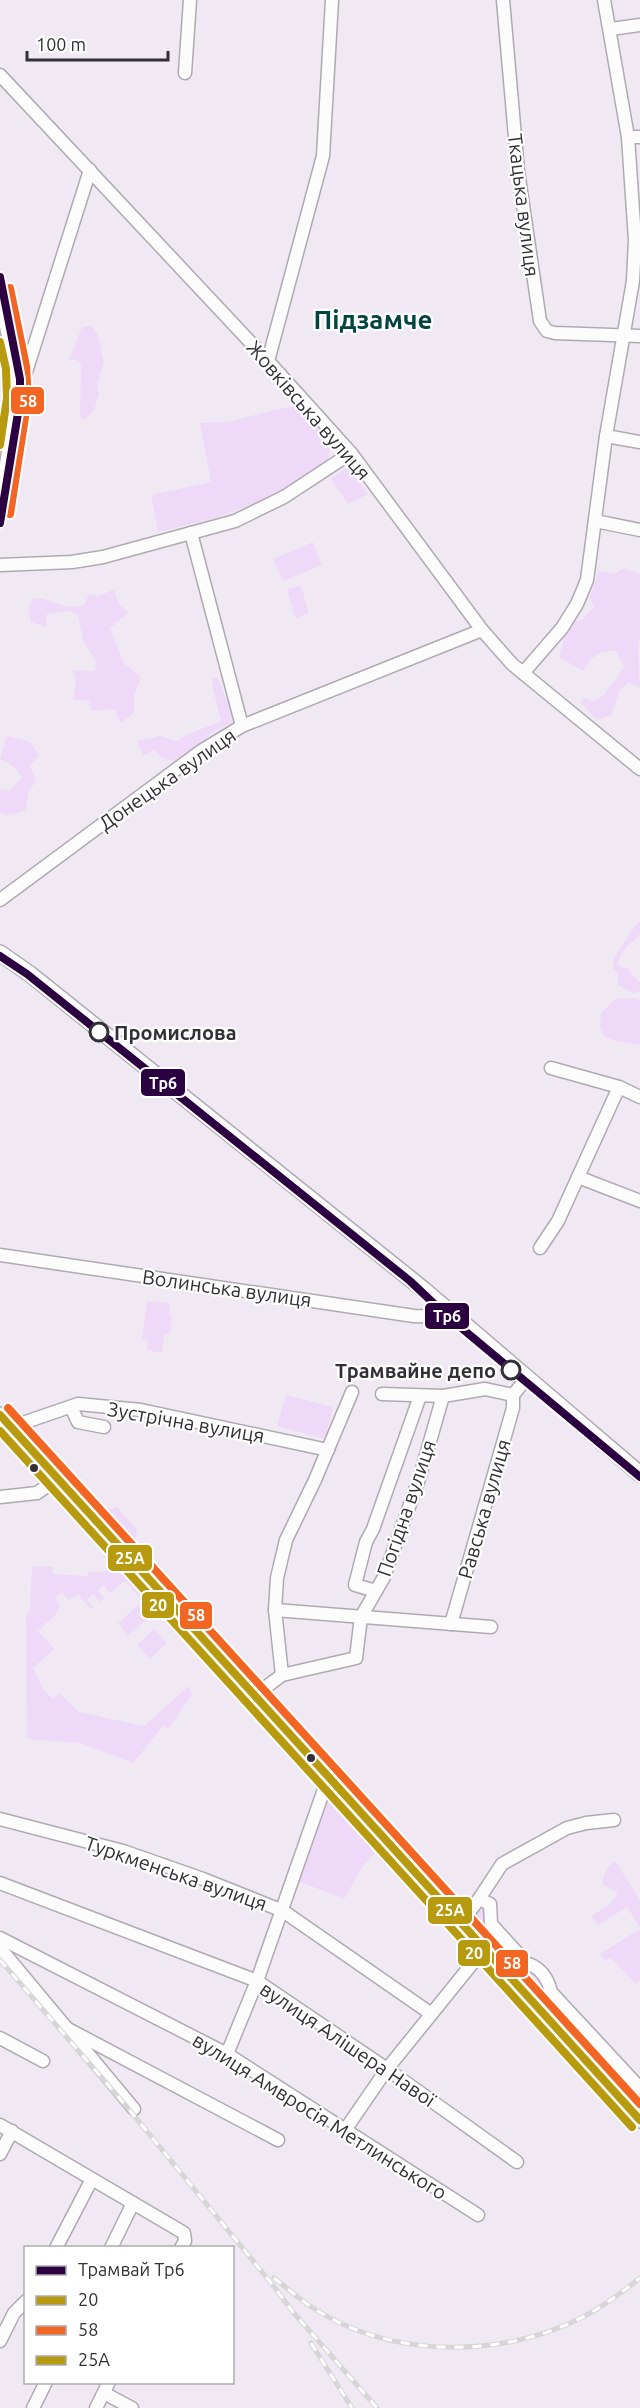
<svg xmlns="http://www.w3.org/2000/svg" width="640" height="2408" viewBox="0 0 640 2408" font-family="Ubuntu,sans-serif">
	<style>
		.green { fill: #eedaf8 }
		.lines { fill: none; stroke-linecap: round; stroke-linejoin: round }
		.minor-casing { stroke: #afaab1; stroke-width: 15 }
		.major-casing { stroke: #afaab1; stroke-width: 18 }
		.minor { stroke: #fdfcfd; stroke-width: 12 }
		.major { stroke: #fdfcfd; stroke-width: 15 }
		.rail-casing { stroke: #d7d5d8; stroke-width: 5 }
		.rail { stroke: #fff; stroke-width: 3; stroke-dasharray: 9; stroke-linecap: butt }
		.bus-1-casing { stroke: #fff; stroke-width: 12 }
		.bus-2-casing { stroke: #fff; stroke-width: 12 }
		.bus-3-casing { stroke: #fff; stroke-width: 12 }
		.bus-1 { stroke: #b79a0e; stroke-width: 8 }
		.bus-2 { stroke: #f26522; stroke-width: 8 }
		.bus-3 { stroke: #b79a0e; stroke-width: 8 }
		.tram-1-casing { stroke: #fff; stroke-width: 12 }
		.tram-1 { stroke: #2b0141; stroke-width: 8 }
		.stop-dot { fill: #fff; stroke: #332f36; stroke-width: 3 }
		.bus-dot { fill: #332f36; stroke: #fff; stroke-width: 2 }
		.labels { text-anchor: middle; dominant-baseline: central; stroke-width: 4.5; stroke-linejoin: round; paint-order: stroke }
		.street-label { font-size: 20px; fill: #332f36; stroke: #fff }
		.stop-label { font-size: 20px; font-weight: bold; fill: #332f36; stroke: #fff; text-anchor: start }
		.district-label { font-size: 26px; font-weight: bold; fill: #02443f; stroke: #fff }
		.line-badge { stroke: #fff; stroke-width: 2 }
		.badge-label { font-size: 16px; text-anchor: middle; font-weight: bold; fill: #fff }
	</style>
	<rect width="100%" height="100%" fill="#f0e9f3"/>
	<g class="green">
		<polygon points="92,326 98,335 104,363 97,383 99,394 94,410 83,421 80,415 81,364 77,360 69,360 82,327"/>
		<polygon points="296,406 333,442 327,461 274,496 216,518 158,532 151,495 211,482 200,423 228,422 274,410"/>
		<polygon points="348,467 368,494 348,504 331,479"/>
		<polygon points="313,542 322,565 283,581 273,559"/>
		<path d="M 624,568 L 640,574 L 640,636 L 638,648 L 640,688 L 628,683 L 620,690 L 611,715 L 597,720 L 580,702 L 585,698 L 595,701 L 604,695 L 624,667 L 616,651 C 596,651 594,655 583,671 L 559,657 L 566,631 L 571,623 L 583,619 L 594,607 L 590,597 L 598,572 L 616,573 Z"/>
		<polygon points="301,585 309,614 295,618 287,589"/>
		<path d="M 114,589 L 119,604 L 128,613 L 110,628 L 123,662 L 141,678 L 134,696 L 134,713 L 120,723 L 115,709 L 91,711 L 89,701 L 73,699 L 76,682 L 73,670 L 95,671 L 96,661 L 83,641 L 78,614 L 67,611 L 47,614 L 46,627 L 31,622 L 28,609 L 34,598 C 53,597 63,612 84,605 L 89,594 L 99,596 Z"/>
		<path d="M 213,678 L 218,678 L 235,721 L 218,729 L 175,761 L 163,759 L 154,750 L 143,756 L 137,741 L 160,736 L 177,741 C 191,731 206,728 221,721 L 212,685 Z"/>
		<polygon points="7,736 29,741 39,755 30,766 36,781 29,791 25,811 7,815 0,813 0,789 10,791 22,777 13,766 0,759"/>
		<path d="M 640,921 L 640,936 C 630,942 620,951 618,964 L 624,968 L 629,968 L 632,975 L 640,982 L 640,992 L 632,993 L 618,985 L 618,973 L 613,969 C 614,966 613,962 614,959 C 617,953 636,923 640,921 Z"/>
		<polygon points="636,998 640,1000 640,1045 615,1041 604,1036 600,1028 601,1013 615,999"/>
		<polygon points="147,1301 170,1303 169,1314 172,1315 170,1335 164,1334 162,1353 147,1350 148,1341 142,1340"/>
		<polygon points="286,1395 333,1407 325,1439 277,1426"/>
		<polygon points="117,1507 137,1530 135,1542 130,1541 107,1510"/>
		<path d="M 32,1566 L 53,1567 L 53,1574 L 87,1576 L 88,1572 C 101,1574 110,1569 123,1569 L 159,1611 L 156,1615 L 125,1581 L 110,1593 L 103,1585 L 98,1590 L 104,1598 L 100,1602 L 93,1594 L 87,1600 L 94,1607 L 90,1608 L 78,1595 L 68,1600 L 62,1592 L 55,1598 L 60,1605 L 56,1614 L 38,1631 L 54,1649 L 33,1668 L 44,1690 L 53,1699 L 59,1693 L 79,1712 L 144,1726 L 189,1686 L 192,1695 L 168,1729 L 163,1726 L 133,1763 L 80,1743 L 27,1739 L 26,1616 L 30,1609 Z"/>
		<polygon points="139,1604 150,1616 128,1636 118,1623"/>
		<polygon points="154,1629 167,1643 150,1659 137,1645"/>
		<polygon points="326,1799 376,1852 362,1867 344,1899 298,1881"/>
		<path d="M 615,1861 L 640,1900 L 640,1928 L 627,1907 L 598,1925 L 591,1916 L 610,1904 L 618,1893 L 603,1885 C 602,1875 608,1866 615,1861 Z"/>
		<polygon points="484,1904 514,1955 508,1960 471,1917 480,1905"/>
		<polygon points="640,1929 640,1981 636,1984 611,1958 606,1961 600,1954"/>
		<polygon points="529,1964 602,2048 594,2055 519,1972"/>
		<polygon points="605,2051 640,2088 640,2106 597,2059"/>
	</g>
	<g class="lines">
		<defs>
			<g id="minor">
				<polyline points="503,0 518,171 540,321 547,331 555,333 640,336"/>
				<polyline points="611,29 640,25"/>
				<polyline points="185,73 190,0"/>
				<polyline points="0,75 268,361 351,453 482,630 512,664 640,769"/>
				<polyline points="628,137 640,137"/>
				<polyline points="268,361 323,156 332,0"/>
				<polyline points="0,366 16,368"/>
				<polyline points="19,394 90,170"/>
				<polyline points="606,436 640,442"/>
				<polyline points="595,521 640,530"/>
				<polyline points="191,533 242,726"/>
				<polyline points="0,565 72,562 103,557 235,521 284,497 351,453"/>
				<polyline points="523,673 562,628 577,604 587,580 606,436 633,281 635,240 628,137 604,0"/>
				<polyline points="0,900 201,751 242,726 482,630"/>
				<polyline points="551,1068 619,1087 640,1097"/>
				<polyline points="578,1177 640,1201"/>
				<polyline points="540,1248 558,1221 619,1087"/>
				<polyline points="0,1255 414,1316 455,1317"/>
				<polyline points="382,1394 443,1396 485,1389 513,1395 527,1378"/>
				<polyline points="71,1407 78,1422 104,1427"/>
				<polyline points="11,1427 78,1404 141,1410 328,1450"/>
				<polyline points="0,1497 37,1493 57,1479"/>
				<polyline points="376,1591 355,1585 366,1542 373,1529 420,1396"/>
				<polyline points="275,1610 491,1627"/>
				<polyline points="451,1624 513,1408 513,1395"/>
				<polyline points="282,1675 275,1610 277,1578 286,1540 315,1480 352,1392"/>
				<polyline points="254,1696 282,1675 356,1658 361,1617 384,1577 420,1476 443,1396"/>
				<polyline points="0,1819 123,1851 203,1879 283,1911 430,2013"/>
				<polyline points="0,1883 257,1981 387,2069 517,2162"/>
				<polyline points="479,1899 502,1864 567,1828 586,1823 614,1820"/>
				<polyline points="461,1923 479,1899 490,1904 491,1924 523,1959 525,1967"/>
				<polyline points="0,1938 227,2054 478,2215"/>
				<polyline points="0,1948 134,2109"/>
				<path d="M 512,1978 L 529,1964 C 542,1969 548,1979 551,1992 L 640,2088"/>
				<polyline points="68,2029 278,2140"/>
				<polyline points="0,2038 43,2061"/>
				<polyline points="227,2054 257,1981 328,1778"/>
				<polyline points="0,2125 184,2233 185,2241 181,2248"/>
				<polyline points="345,2130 387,2069 484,1949"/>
				<polyline points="0,2154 12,2131"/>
				<polyline points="56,2248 92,2179"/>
				<polyline points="111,2248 133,2203"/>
				<polyline points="0,2341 14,2313 26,2301"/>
				<polyline points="104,2393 132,2408"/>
				<polyline points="33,2408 46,2382"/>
				<polyline points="96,2408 109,2382"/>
			</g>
			<g id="major">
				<polyline points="0,290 16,368 18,398 0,512"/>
				<polyline points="0,953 30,974 423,1289 640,1474"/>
				<polyline points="0,1415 640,2120"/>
			</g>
		</defs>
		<use href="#minor" class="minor-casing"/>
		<use href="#major" class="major-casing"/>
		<use href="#minor" class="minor"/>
		<use href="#major" class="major"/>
		<defs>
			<g id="rail">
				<polyline points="0,1960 127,2107 272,2284 293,2312 377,2408"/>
				<path d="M 274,2278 C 286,2287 298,2298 310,2306 C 389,2359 501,2359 583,2317 C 604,2306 622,2292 640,2278"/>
				<polyline points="311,2343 352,2408"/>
			</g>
		</defs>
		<use href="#rail" class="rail-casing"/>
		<use href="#rail" class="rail"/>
		<defs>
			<g id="bus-1">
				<polyline points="0,342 6,369 7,398 0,445"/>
				<polyline points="0,1431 632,2127"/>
			</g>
			<g id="bus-2">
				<polyline points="10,288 26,366 28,398 10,514"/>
				<polyline points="8,1408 640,2104"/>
			</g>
			<polyline id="bus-3" points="0,1415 640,2120"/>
		</defs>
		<use href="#bus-1" class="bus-1-casing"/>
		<use href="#bus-2" class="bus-2-casing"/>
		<use href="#bus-3" class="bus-3-casing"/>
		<use href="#bus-1" class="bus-1"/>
		<use href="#bus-2" class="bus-2"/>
		<use href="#bus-3" class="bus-3"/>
		<defs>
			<g id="tram-1">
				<polyline points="0,277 20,379 20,401 0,523"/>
				<polyline points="0,956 27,974 410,1281 447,1316 640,1477"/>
			</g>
		</defs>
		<use href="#tram-1" class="tram-1-casing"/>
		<use href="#tram-1" class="tram-1"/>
	</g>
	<g class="stop-dot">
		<circle cx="99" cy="1032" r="9"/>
		<circle cx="511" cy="1370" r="9"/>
	</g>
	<g class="bus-dot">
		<circle cx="34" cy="1468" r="5"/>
		<circle cx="311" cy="1758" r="5"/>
	</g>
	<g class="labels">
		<g class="street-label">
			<text transform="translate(524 205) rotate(83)">Ткацька вулиця</text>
			<text transform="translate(309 410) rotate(49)">Жовківська вулиця</text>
			<text transform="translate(167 779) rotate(-35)">Донецька вулиця</text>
			<text transform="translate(227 1288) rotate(8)">Волинська вулиця</text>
			<text transform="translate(186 1422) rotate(10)">Зустрічна вулиця</text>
			<text transform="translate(406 1508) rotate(-71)">Погідна вулиця</text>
			<text transform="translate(484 1509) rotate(-74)">Равська вулиця</text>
			<text transform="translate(176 1873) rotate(19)">Туркменська вулиця</text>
			<text transform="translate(348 2044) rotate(34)">вулиця Алішера Навої</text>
			<text transform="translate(320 2116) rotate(32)">вулиця Амвросія Метлинського</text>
		</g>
		<g class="stop-label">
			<text x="114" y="1032">Промислова</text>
			<text x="496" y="1370" text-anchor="end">Трамвайне депо</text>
		</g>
		<g class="district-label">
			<text x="373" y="319">Підзамче</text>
		</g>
	</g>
	<g class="line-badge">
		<rect x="10" y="386" width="35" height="29" rx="6" fill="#f26522"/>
		<rect x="140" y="1068" width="46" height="29" rx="6" fill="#2b0141"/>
		<rect x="424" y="1302" width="46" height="28" rx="6" fill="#2b0141"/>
		<rect x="107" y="1544" width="46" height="28" rx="6" fill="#b79a0e"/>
		<rect x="141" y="1591" width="34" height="28" rx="6" fill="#b79a0e"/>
		<rect x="179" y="1601" width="34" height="29" rx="6" fill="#f26522"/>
		<rect x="427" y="1896" width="46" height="29" rx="6" fill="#b79a0e"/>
		<rect x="457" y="1939" width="34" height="28" rx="6" fill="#b79a0e"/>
		<rect x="495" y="1949" width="34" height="29" rx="6" fill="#f26522"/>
	</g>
	<g class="badge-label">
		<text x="28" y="407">58</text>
		<text x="163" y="1089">Тр6</text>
		<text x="447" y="1322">Тр6</text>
		<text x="130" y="1564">25А</text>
		<text x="158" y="1611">20</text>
		<text x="196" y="1621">58</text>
		<text x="450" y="1916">25А</text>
		<text x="474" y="1959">20</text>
		<text x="512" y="1969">58</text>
	</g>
	<rect x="24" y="2246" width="210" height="138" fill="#ffffff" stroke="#adacaf" stroke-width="1.5"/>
	<rect x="36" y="2266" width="30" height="9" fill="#2b0141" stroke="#adacaf" stroke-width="1.5"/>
	<text x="78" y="2276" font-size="18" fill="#332f36">Трамвай Тр6</text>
	<rect x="36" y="2296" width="30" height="9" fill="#b79a0e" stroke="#adacaf" stroke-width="1.5"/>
	<text x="78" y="2306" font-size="18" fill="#332f36">20</text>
	<rect x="36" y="2326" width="30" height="9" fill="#f26522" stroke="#adacaf" stroke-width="1.5"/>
	<text x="78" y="2336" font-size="18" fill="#332f36">58</text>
	<rect x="36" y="2356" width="30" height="9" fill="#b79a0e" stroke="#adacaf" stroke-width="1.5"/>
	<text x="78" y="2366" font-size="18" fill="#332f36">25А</text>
	<path d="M27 51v9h141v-9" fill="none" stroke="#332f36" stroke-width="3"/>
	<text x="36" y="51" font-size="18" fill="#332f36" stroke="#ffffff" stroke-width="4.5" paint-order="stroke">100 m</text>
</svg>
